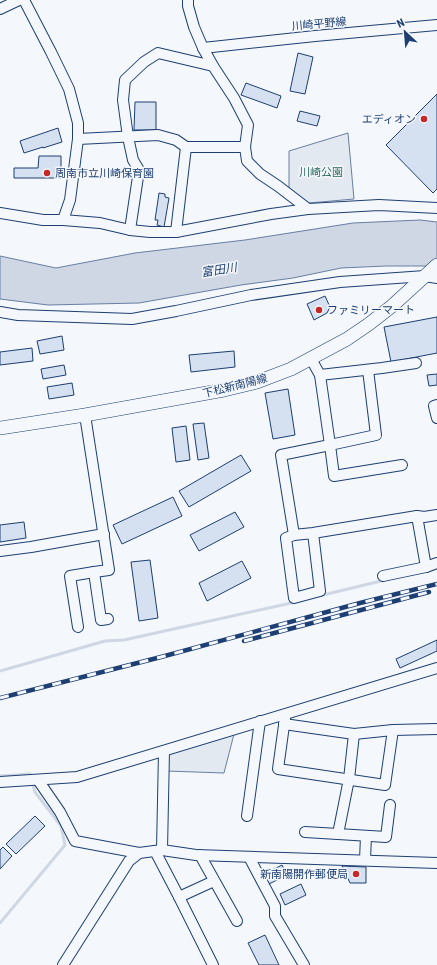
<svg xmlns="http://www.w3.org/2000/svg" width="437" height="965" viewBox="0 0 437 965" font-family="'Roboto Condensed','Noto Sans JP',sans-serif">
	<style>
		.green { fill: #e3e9f0; stroke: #687fa3 }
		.water { fill: #cfd7e4; stroke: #687fa3 }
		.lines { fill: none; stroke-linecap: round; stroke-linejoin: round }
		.stream { stroke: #cfd7e4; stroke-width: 3 }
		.building { fill: #d5e0f0; stroke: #1d3f73 }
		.minor-casing { stroke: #1d3f73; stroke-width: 12 }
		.major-casing { stroke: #1d3f73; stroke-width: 14 }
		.minor { stroke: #f4f7fb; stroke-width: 10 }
		.major { stroke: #f4f7fb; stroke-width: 13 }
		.rail-casing { stroke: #1d3f73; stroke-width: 4.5 }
		.rail { stroke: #f4f7fb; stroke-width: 3; stroke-dasharray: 9; stroke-linecap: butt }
		.poi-dot { fill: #c62828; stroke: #f4f7fb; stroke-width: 1.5 }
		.labels { text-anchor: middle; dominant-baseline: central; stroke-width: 3; stroke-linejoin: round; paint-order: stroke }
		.street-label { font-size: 11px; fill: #1d3f73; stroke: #f4f7fb }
		.poi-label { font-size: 11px; fill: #1d3f73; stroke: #f4f7fb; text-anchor: end }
		.park-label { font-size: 11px; fill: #2c6c60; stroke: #f4f7fb }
		.water-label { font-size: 12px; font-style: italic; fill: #1d3f73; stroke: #f4f7fb }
	</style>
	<rect width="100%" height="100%" fill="#f4f7fb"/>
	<g class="green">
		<polygon points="348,133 354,199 309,203 289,190 289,151"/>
		<polygon points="234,734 224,773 166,771 167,753"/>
	</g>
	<polygon class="water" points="420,220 437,222 437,267 434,266 386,266 341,268 293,278 241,285 139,303 48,305 0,299 0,256 56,268 135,253 245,240 353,223"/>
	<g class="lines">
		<g class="stream">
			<polyline points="319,596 385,580"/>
			<polyline points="0,671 105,641 124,640 296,602"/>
			<polyline points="0,776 30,774 35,792 61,826 65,845 0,923"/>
		</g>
	</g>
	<g class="building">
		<polygon points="298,53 313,57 305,94 290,91"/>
		<polygon points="246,83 281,96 277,108 241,95"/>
		<polygon points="437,94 437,189 433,193 386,145"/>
		<polygon points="135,102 156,102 156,130 134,130"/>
		<polygon points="300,111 320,116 317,126 297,121"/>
		<polygon points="58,128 62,142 43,148 43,147 24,153 20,141"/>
		<polygon points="39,156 61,156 61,178 14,178 14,168 38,168"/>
		<polygon points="159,193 165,194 165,197 169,198 164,227 157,225 158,220 155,220"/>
		<polygon points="325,296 330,307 327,313 314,320 307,304"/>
		<polygon points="437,317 437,353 391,362 384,327"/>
		<polygon points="62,336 64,350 40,354 37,341"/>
		<polygon points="32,348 33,361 0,365 0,352"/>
		<polygon points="234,351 235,367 191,372 189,355"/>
		<polygon points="64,365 66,375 43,379 41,369"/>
		<polygon points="437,374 437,385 429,386 427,375"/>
		<polygon points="72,383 74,395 49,399 47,387"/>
		<polygon points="288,389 295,435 273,439 265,393"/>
		<polygon points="204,423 209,458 198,460 193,424"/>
		<polygon points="186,426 190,460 176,462 172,428"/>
		<polygon points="241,455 251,471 189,507 179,491"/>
		<polygon points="173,497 182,516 122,544 113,525"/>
		<polygon points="235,512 244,527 199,551 190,535"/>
		<polygon points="24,522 26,538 0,542 0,525"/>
		<polygon points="150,560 158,618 139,621 131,562"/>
		<polygon points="242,561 251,578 207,601 199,583"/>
		<polygon points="437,640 437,651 400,668 396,659"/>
		<polygon points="35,816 45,826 16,854 6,844"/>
		<polygon points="3,847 12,856 0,869 0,850"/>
		<polygon points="282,865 287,875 267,885 262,875"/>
		<polygon points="342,866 366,867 366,883 350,883"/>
		<polygon points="301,884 306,895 285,905 280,894"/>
		<polygon points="265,935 279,965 259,965 248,943"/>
	</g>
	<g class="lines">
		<defs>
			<g id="minor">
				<polyline points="24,0 51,52 69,89 78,123 78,139 70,200 63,220"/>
				<polyline points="188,0 188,6 194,27 203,48 213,66 234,98 248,125 245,147 247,161 260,174 278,186 308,209"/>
				<polyline points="0,9 19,0"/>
				<polyline points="203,48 315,36 437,25"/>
				<polyline points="78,139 158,135 176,140 186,147 245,147"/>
				<polyline points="0,213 43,220 63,220 100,223 130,230 150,232 176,232 271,214 308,209 379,205 437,208"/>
				<polyline points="130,230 139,170 133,160 128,137 123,100 125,80 144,62 158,53 213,66"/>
				<polyline points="176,232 186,147"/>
				<polyline points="0,312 18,315 132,319 176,311 251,295 340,282 425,276 437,278"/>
				<polyline points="368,370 376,435 330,445 334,476 402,465"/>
				<polyline points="320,375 382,368 416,363"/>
				<polyline points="437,405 434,406 437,418"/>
				<polyline points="417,516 424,517 437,515"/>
				<polyline points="313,533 320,591 294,598 286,538 294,535 313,533 417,516 426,567 437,563"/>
				<polyline points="294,535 281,455 330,445 320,375 311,359"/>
				<polyline points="0,551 31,547 104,534"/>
				<polyline points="94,572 101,620 108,619"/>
				<polyline points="383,576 426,567"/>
				<polyline points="78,627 70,576 94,572 109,570 85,415"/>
				<polyline points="285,718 278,769 385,785 393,730"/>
				<polyline points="284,724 354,734 349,779 338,834 386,837 390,805"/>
				<polyline points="354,734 393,730 437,729"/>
				<polyline points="38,780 60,812 75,841 139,853"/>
				<polyline points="0,782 77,777 437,668"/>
				<polyline points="247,816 260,721"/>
				<polyline points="305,832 338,834"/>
				<polyline points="162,850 164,751"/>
				<polyline points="155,851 179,897 213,965"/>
				<polyline points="200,855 237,921"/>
				<polyline points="249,857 275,906 275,916 304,965"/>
				<polyline points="365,860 366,836"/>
				<polyline points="179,897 214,881"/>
				<polyline points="63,965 129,861 139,853 162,850 196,855 437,863"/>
			</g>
			<polyline id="major" points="0,428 85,415 224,390 257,382 291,369 347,339 369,324 392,306 437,265"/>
		</defs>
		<use href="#minor" class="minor-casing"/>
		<use href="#major" class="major-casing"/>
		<use href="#minor" class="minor"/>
		<use href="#major" class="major"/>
		<defs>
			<g id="rail">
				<polyline points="244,641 429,592"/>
				<polyline points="0,698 161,657 360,603 437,584"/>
			</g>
		</defs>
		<use href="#rail" class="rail-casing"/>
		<use href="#rail" class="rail"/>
	</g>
	<g class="poi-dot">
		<circle cx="424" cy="119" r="4"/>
		<circle cx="47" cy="173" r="4"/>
		<circle cx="319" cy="310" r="4"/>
		<circle cx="356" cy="874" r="4"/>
	</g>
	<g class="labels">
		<g class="street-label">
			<text transform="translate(319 24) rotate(-5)">川崎平野線</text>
			<text transform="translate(235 386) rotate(-14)">下松新南陽線</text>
		</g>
		<g class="poi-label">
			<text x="416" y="119">エディオン</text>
			<text x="55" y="173" text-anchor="start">周南市立川崎保育園</text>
			<text x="327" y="310" text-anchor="start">ファミリーマート</text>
			<text x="348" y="874">新南陽開作郵便局</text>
		</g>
		<g class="park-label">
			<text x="321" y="172">川崎公園</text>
		</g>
		<g class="water-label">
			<text transform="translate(219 270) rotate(-9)">富田川</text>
		</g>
	</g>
	<g transform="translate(405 32) rotate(334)" stroke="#f4f7fb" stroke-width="3" paint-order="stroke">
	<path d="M0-3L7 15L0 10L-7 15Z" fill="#1d3f73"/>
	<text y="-6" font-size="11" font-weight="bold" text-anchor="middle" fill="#1d3f73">N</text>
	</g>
</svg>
